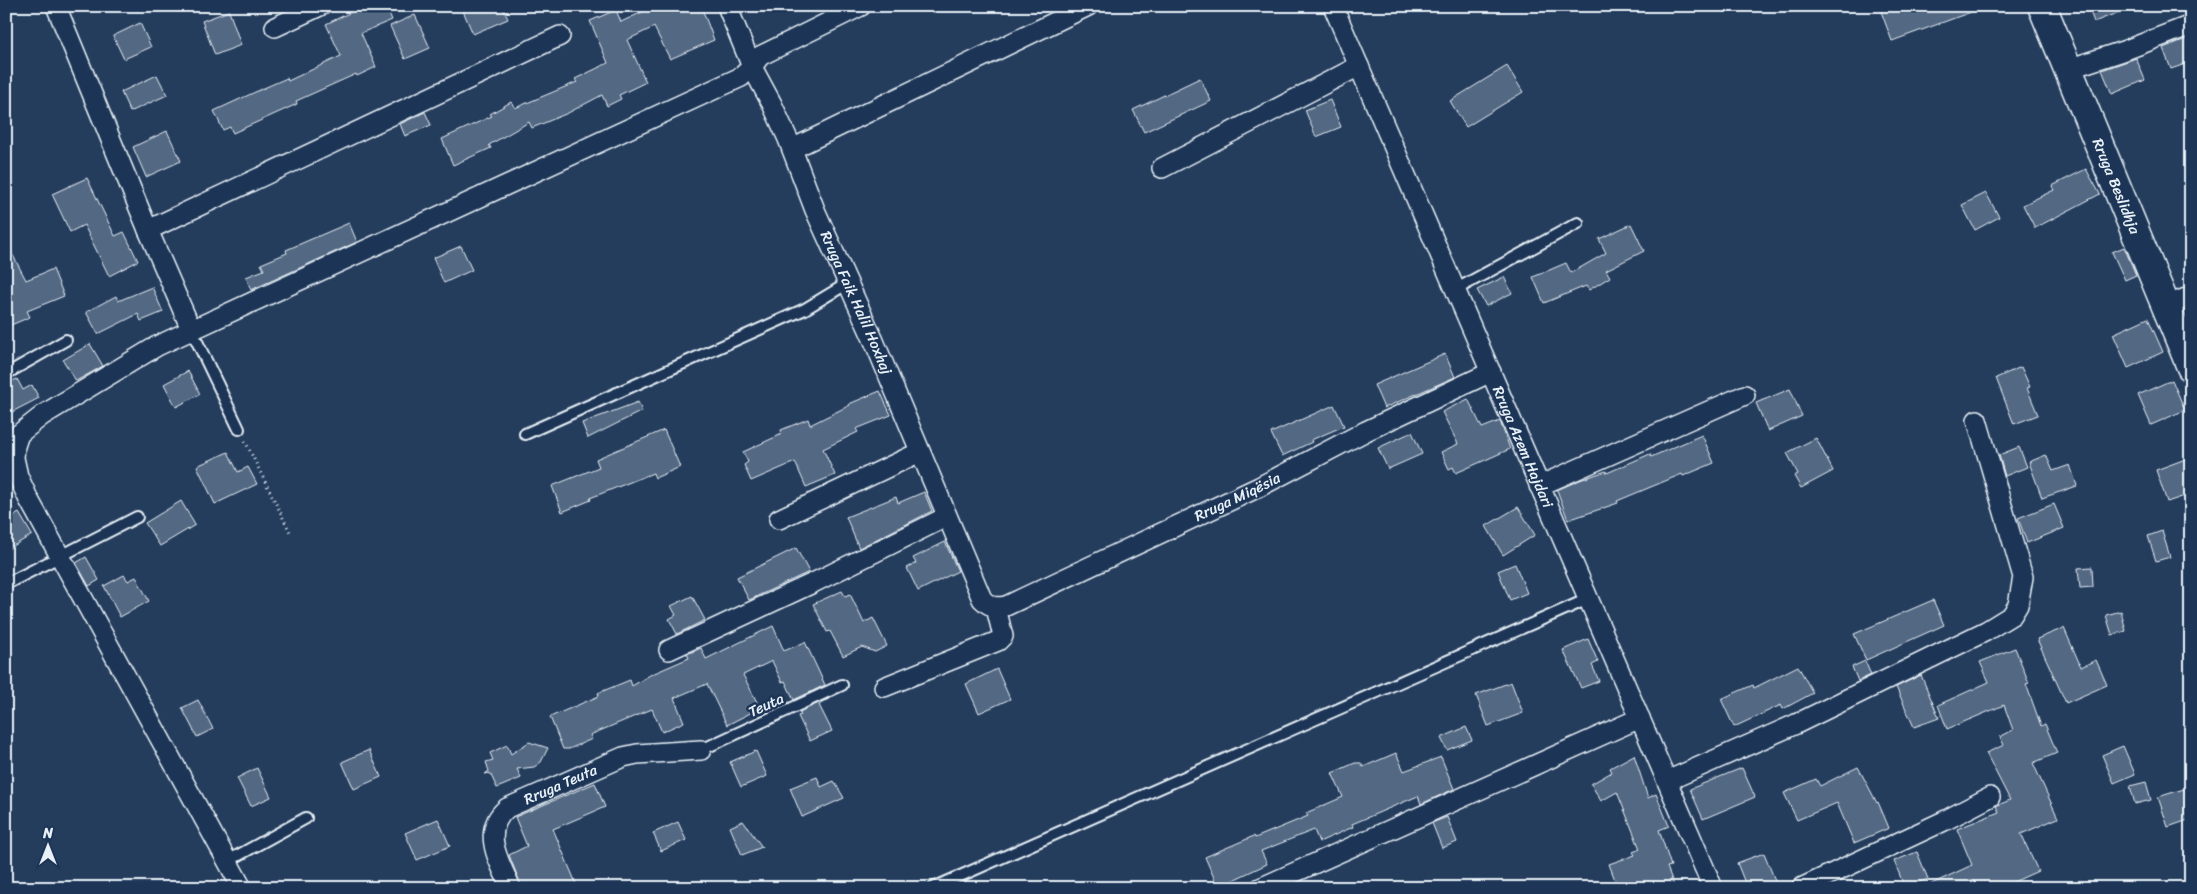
<svg xmlns="http://www.w3.org/2000/svg" width="2197" height="894" viewBox="0 0 2197 894" font-family="Sriracha,sans-serif">
	<style>
		.building { fill: #536782; stroke: #e8f1f8 }
		.lines { fill: none; stroke-linecap: round; stroke-linejoin: round }
		.service-casing { stroke: #e8f1f8; stroke-width: 14 }
		.minor-casing { stroke: #e8f1f8; stroke-width: 22 }
		.secondary-casing { stroke: #e8f1f8; stroke-width: 31 }
		.path { stroke: #e8f1f8; stroke-width: 3; stroke-dasharray: 1 4; stroke-linecap: butt }
		.service { stroke: #1d3557; stroke-width: 10 }
		.minor { stroke: #1d3557; stroke-width: 19 }
		.secondary { stroke: #1d3557; stroke-width: 28 }
		.labels { text-anchor: middle; dominant-baseline: central; stroke-width: 5; stroke-linejoin: round; paint-order: stroke }
		.street-label { font-size: 15px; fill: #e8f1f8; stroke: #1d3557 }
	</style>
	<rect width="100%" height="100%" fill="#253d5d"/>
	<filter id="ink" filterUnits="userSpaceOnUse"><feTurbulence type="fractalNoise" baseFrequency=".02" numOctaves="2"/><feDisplacementMap in="SourceGraphic" scale="10" xChannelSelector="R" yChannelSelector="G"/><feConvolveMatrix kernelMatrix="1 2 1 2 8 2 1 2 1" color-interpolation-filters="sRGB"/></filter>
	<g filter="url(#ink)">
		<g class="building">
			<polygon points="364,6 386,6 392,20 361,33 376,67 357,76 356,74 296,101 297,104 233,133 230,127 223,130 214,111 264,88 287,78 288,81 341,56 326,24"/>
			<polygon points="461,6 502,6 508,19 473,34"/>
			<polygon points="655,6 701,6 714,40 670,59 654,27 627,40 646,82 619,95 621,99 607,106 602,95 568,113 532,128 529,122 489,145 491,148 453,165 442,139 492,116 490,114 511,102 515,108 577,82 575,79 608,63 590,21 616,10 621,22"/>
			<polygon points="1879,6 1982,6 1982,8 1892,41"/>
			<polygon points="2088,6 2132,6 2132,7 2094,22"/>
			<polygon points="229,11 241,45 215,55 202,21"/>
			<polygon points="415,15 430,48 405,59 390,26"/>
			<polygon points="140,23 151,47 124,59 113,36"/>
			<polygon points="2186,39 2191,53 2191,62 2171,69 2163,48"/>
			<polygon points="2136,58 2145,80 2112,94 2102,70"/>
			<polygon points="1507,66 1523,92 1466,127 1450,101"/>
			<polygon points="157,75 167,95 130,112 121,92"/>
			<polygon points="1200,78 1211,101 1144,132 1133,110"/>
			<polygon points="1330,100 1341,127 1316,137 1305,110"/>
			<polygon points="425,112 431,125 405,136 400,124"/>
			<polygon points="167,131 181,161 146,177 133,147"/>
			<polygon points="2086,169 2100,194 2035,228 2023,205 2054,190 2052,186"/>
			<polygon points="87,178 115,236 124,232 138,261 109,276 84,225 70,232 52,194"/>
			<polygon points="1986,193 1999,217 1975,230 1962,205"/>
			<polygon points="349,223 357,242 251,290 246,277 264,270 261,264 287,253 286,250"/>
			<polygon points="1631,224 1644,251 1606,270 1610,277 1589,290 1586,286 1544,303 1533,277 1566,263 1571,273 1606,253 1599,239"/>
			<polygon points="6,242 26,280 53,269 64,296 27,311 30,317 6,327"/>
			<polygon points="461,246 472,270 444,283 433,258"/>
			<polygon points="2124,247 2136,275 2125,280 2112,252"/>
			<polygon points="1504,277 1512,293 1486,306 1477,290"/>
			<polygon points="152,287 163,312 141,321 138,314 98,334 86,312 116,296 118,301"/>
			<polygon points="2148,318 2163,352 2128,368 2113,334"/>
			<polygon points="90,344 103,366 76,381 63,360"/>
			<polygon points="1445,354 1455,377 1384,408 1374,385"/>
			<polygon points="2021,367 2030,387 2027,388 2038,415 2014,424 1996,378"/>
			<polygon points="188,371 200,394 176,407 164,384"/>
			<polygon points="17,379 23,390 32,385 39,398 6,415 6,384"/>
			<polygon points="2172,380 2185,410 2151,425 2138,395"/>
			<polygon points="1790,389 1802,416 1768,431 1756,403"/>
			<polygon points="880,391 891,415 856,429 858,432 823,449 835,475 806,487 795,462 751,481 744,465 748,462 743,452 782,434 781,430 808,419 810,425 850,405 849,404"/>
			<polygon points="1468,399 1482,428 1500,421 1510,449 1456,473 1453,467 1449,469 1441,452 1458,444 1442,412"/>
			<polygon points="638,402 642,411 588,438 582,423"/>
			<polygon points="1334,405 1344,426 1311,440 1312,442 1282,456 1271,433"/>
			<polygon points="664,430 680,467 655,478 653,473 590,498 591,500 562,512 552,486 599,467 596,459"/>
			<polygon points="1412,432 1422,454 1388,469 1378,448"/>
			<polygon points="1702,435 1714,463 1683,476 1682,474 1617,501 1618,503 1568,520 1557,490 1580,480 1606,471 1607,473 1650,454 1651,457"/>
			<polygon points="1816,438 1833,471 1801,488 1794,476 1798,474 1787,453"/>
			<polygon points="2019,447 2027,467 2005,476 1999,455"/>
			<polygon points="228,452 238,472 248,467 257,484 215,504 197,466"/>
			<polygon points="2046,455 2053,471 2070,465 2077,486 2042,498 2029,462"/>
			<polygon points="2191,457 2191,494 2167,502 2156,470"/>
			<polygon points="924,492 932,511 859,548 846,517 896,497 898,503"/>
			<polygon points="181,501 195,525 160,546 145,523"/>
			<polygon points="2054,504 2064,528 2027,543 2018,518"/>
			<polygon points="1518,507 1535,535 1503,555 1486,526"/>
			<polygon points="19,513 32,535 6,550 6,521"/>
			<polygon points="2162,531 2170,557 2156,561 2148,536"/>
			<polygon points="945,542 958,571 918,591 907,568 916,563 913,558"/>
			<polygon points="796,548 809,572 749,600 737,577"/>
			<polygon points="86,557 99,580 89,586 76,563"/>
			<polygon points="1515,564 1527,593 1510,600 1498,571"/>
			<polygon points="2092,567 2093,587 2080,588 2078,568"/>
			<polygon points="124,575 128,581 136,577 149,601 120,617 104,586"/>
			<polygon points="842,591 845,596 850,594 864,623 873,618 887,646 875,652 862,647 843,656 830,631 827,632 813,604"/>
			<polygon points="692,596 705,620 677,634 669,619 676,615 671,606"/>
			<polygon points="1933,600 1944,625 1866,660 1854,634"/>
			<polygon points="2121,611 2126,631 2112,635 2106,615"/>
			<polygon points="773,626 784,651 805,642 825,685 794,700 785,681 782,682 772,661 743,675 760,708 727,725 707,684 674,698 684,722 662,732 652,709 590,735 592,739 569,749 563,749 550,717 599,696 598,693 630,680 632,686 650,675 689,658 687,654 701,648 706,659"/>
			<polygon points="2064,628 2081,667 2096,660 2107,685 2066,703 2037,639"/>
			<polygon points="1588,639 1598,662 1592,665 1599,681 1581,688 1563,650"/>
			<polygon points="2015,648 2029,683 2026,684 2041,726 2045,724 2057,753 2033,763 2058,818 2021,834 2038,871 2000,888 1923,888 1972,865 1957,829 1999,812 1996,806 2010,800 1986,753 2004,745 2000,737 2013,730 2004,705 1947,729 1938,705 1989,682 1980,662"/>
			<polygon points="1865,661 1871,675 1858,681 1852,667"/>
			<polygon points="1798,666 1813,693 1783,709 1781,705 1734,727 1721,699 1753,685 1754,688"/>
			<polygon points="997,669 1010,699 979,713 966,684"/>
			<polygon points="1921,675 1939,718 1914,727 1896,687"/>
			<polygon points="1511,682 1523,713 1488,726 1476,695"/>
			<polygon points="830,698 819,705 832,731 810,741 798,716 801,715 799,712"/>
			<polygon points="198,700 213,729 197,737 182,708"/>
			<polygon points="1466,727 1472,740 1447,750 1441,738"/>
			<polygon points="529,742 548,748 541,762 534,767 517,769 521,778 497,788 490,773 485,774 489,771 486,762 493,760 490,753 507,745 511,754"/>
			<polygon points="2123,746 2135,774 2114,783 2102,755"/>
			<polygon points="369,750 381,777 354,789 342,762"/>
			<polygon points="756,751 767,776 741,787 730,762"/>
			<polygon points="1396,753 1404,771 1441,757 1454,789 1421,804 1418,796 1352,824 1353,827 1319,842 1314,830 1261,851 1267,864 1218,887 1205,857 1254,836 1255,838 1308,816 1306,813 1343,797 1332,773 1355,763 1361,763 1363,767"/>
			<polygon points="1634,755 1648,798 1656,794 1669,826 1659,830 1671,866 1667,867 1675,888 1618,888 1609,864 1635,855 1633,852 1640,849 1617,792 1601,801 1591,784 1612,772 1610,768"/>
			<polygon points="1858,767 1877,803 1878,802 1889,828 1854,843 1837,803 1797,820 1784,793 1816,779 1820,786"/>
			<polygon points="257,768 271,797 251,806 237,778"/>
			<polygon points="1742,768 1755,797 1703,819 1690,789"/>
			<polygon points="817,777 821,787 834,781 844,798 802,817 790,788"/>
			<polygon points="2146,782 2151,800 2135,804 2130,786"/>
			<polygon points="595,783 605,807 553,829 578,888 522,888 509,855 527,846 515,817"/>
			<polygon points="2184,789 2191,809 2191,819 2168,827 2158,797"/>
			<polygon points="1447,817 1457,842 1442,848 1432,823"/>
			<polygon points="438,819 450,846 417,860 405,833"/>
			<polygon points="743,821 762,847 742,855 730,827"/>
			<polygon points="678,822 686,840 661,851 653,833"/>
			<polygon points="1917,852 1928,879 1905,888 1894,861"/>
			<polygon points="1764,853 1776,883 1763,888 1747,888 1737,863"/>
		</g>
		<g class="lines">
			<defs>
				<g id="service">
					<polyline points="1455,290 1578,223"/>
					<polyline points="191,329 239,429"/>
					<polyline points="6,374 66,340"/>
					<polyline points="525,434 805,309 848,283"/>
					<polyline points="6,584 137,517"/>
					<polyline points="701,750 842,685"/>
					<polyline points="228,861 306,818"/>
					<polyline points="933,888 1588,599"/>
				</g>
				<g id="minor">
					<polyline points="56,6 148,230 191,329"/>
					<path id="s1" d="M 727,6 L 752,67 L 772,104 L 788,139 L 815,210 L 874,341 L 982,599 C 990,607 995,608 1006,606 L 1259,487 L 1366,431 L 1491,372"/>
					<path id="s2" d="M 1333,6 L 1713,888"/>
					<polyline points="275,27 320,6"/>
					<polyline points="2068,69 2123,51 2191,25"/>
					<polyline points="792,149 1088,6"/>
					<polyline points="1162,168 1359,66"/>
					<polyline points="148,230 560,36"/>
					<polyline points="2166,306 2191,296"/>
					<polyline points="1539,486 1745,395"/>
					<polyline points="779,519 920,452"/>
					<polyline points="669,650 813,583 946,517"/>
					<polyline points="884,687 998,641 1003,636 996,608"/>
					<polyline points="1667,781 1796,724 1986,631 2012,615 2018,605 2023,577 1977,420"/>
					<polyline points="242,888 28,498 18,476 14,458 15,446 19,434 43,415 157,346 741,77 752,67 760,56 861,6"/>
					<path id="s3" d="M 511,888 C 499,861 480,831 507,808 L 623,757 L 637,754 L 701,750"/>
					<polyline points="1260,888 1640,718"/>
					<polyline points="1801,888 1944,821 1990,797"/>
				</g>
				<g id="secondary">
					<path id="s4" d="M 2042,6 L 2191,367"/>
				</g>
			</defs>
			<use href="#service" class="service-casing"/>
			<use href="#minor" class="minor-casing"/>
			<use href="#secondary" class="secondary-casing"/>
			<polyline class="path" points="245,441 291,534"/>
			<use href="#service" class="service"/>
			<use href="#minor" class="minor"/>
			<use href="#secondary" class="secondary"/>
		</g>
	</g>
	<g class="labels">
		<g class="street-label">
			<text stroke="none"><textPath href="#s4" startOffset="195">Rruga Beslidhja</textPath></text>
			<text stroke="none"><textPath href="#s1" startOffset="324">Rruga Faik Halil Hoxhaj</textPath></text>
			<text stroke="none"><textPath href="#s2" startOffset="480">Rruga Azem Hajdari</textPath></text>
			<text stroke="none"><textPath href="#s1" startOffset="928">Rruga Miqësia</textPath></text>
			<text transform="translate(766 705) rotate(-25)">Teuta</text>
			<text stroke="none"><textPath href="#s3" startOffset="146">Rruga Teuta</textPath></text>
		</g>
	</g>
	<rect width="2197" height="894" fill="none" stroke="#1d3557" stroke-width="25"/>
	<rect x="12" y="12" width="2172" height="869" fill="none" stroke="#e8f1f8" stroke-width="2" filter="url(#ink)"/>
	<g transform="translate(48 846)" stroke="#1d3557" stroke-width="4" paint-order="stroke">
	<path d="M0-4L9 19L0 12L-9 19Z" fill="#e8f1f8"/>
	<text y="-8" font-size="14" font-weight="bold" text-anchor="middle" fill="#e8f1f8">N</text>
	</g>
</svg>
